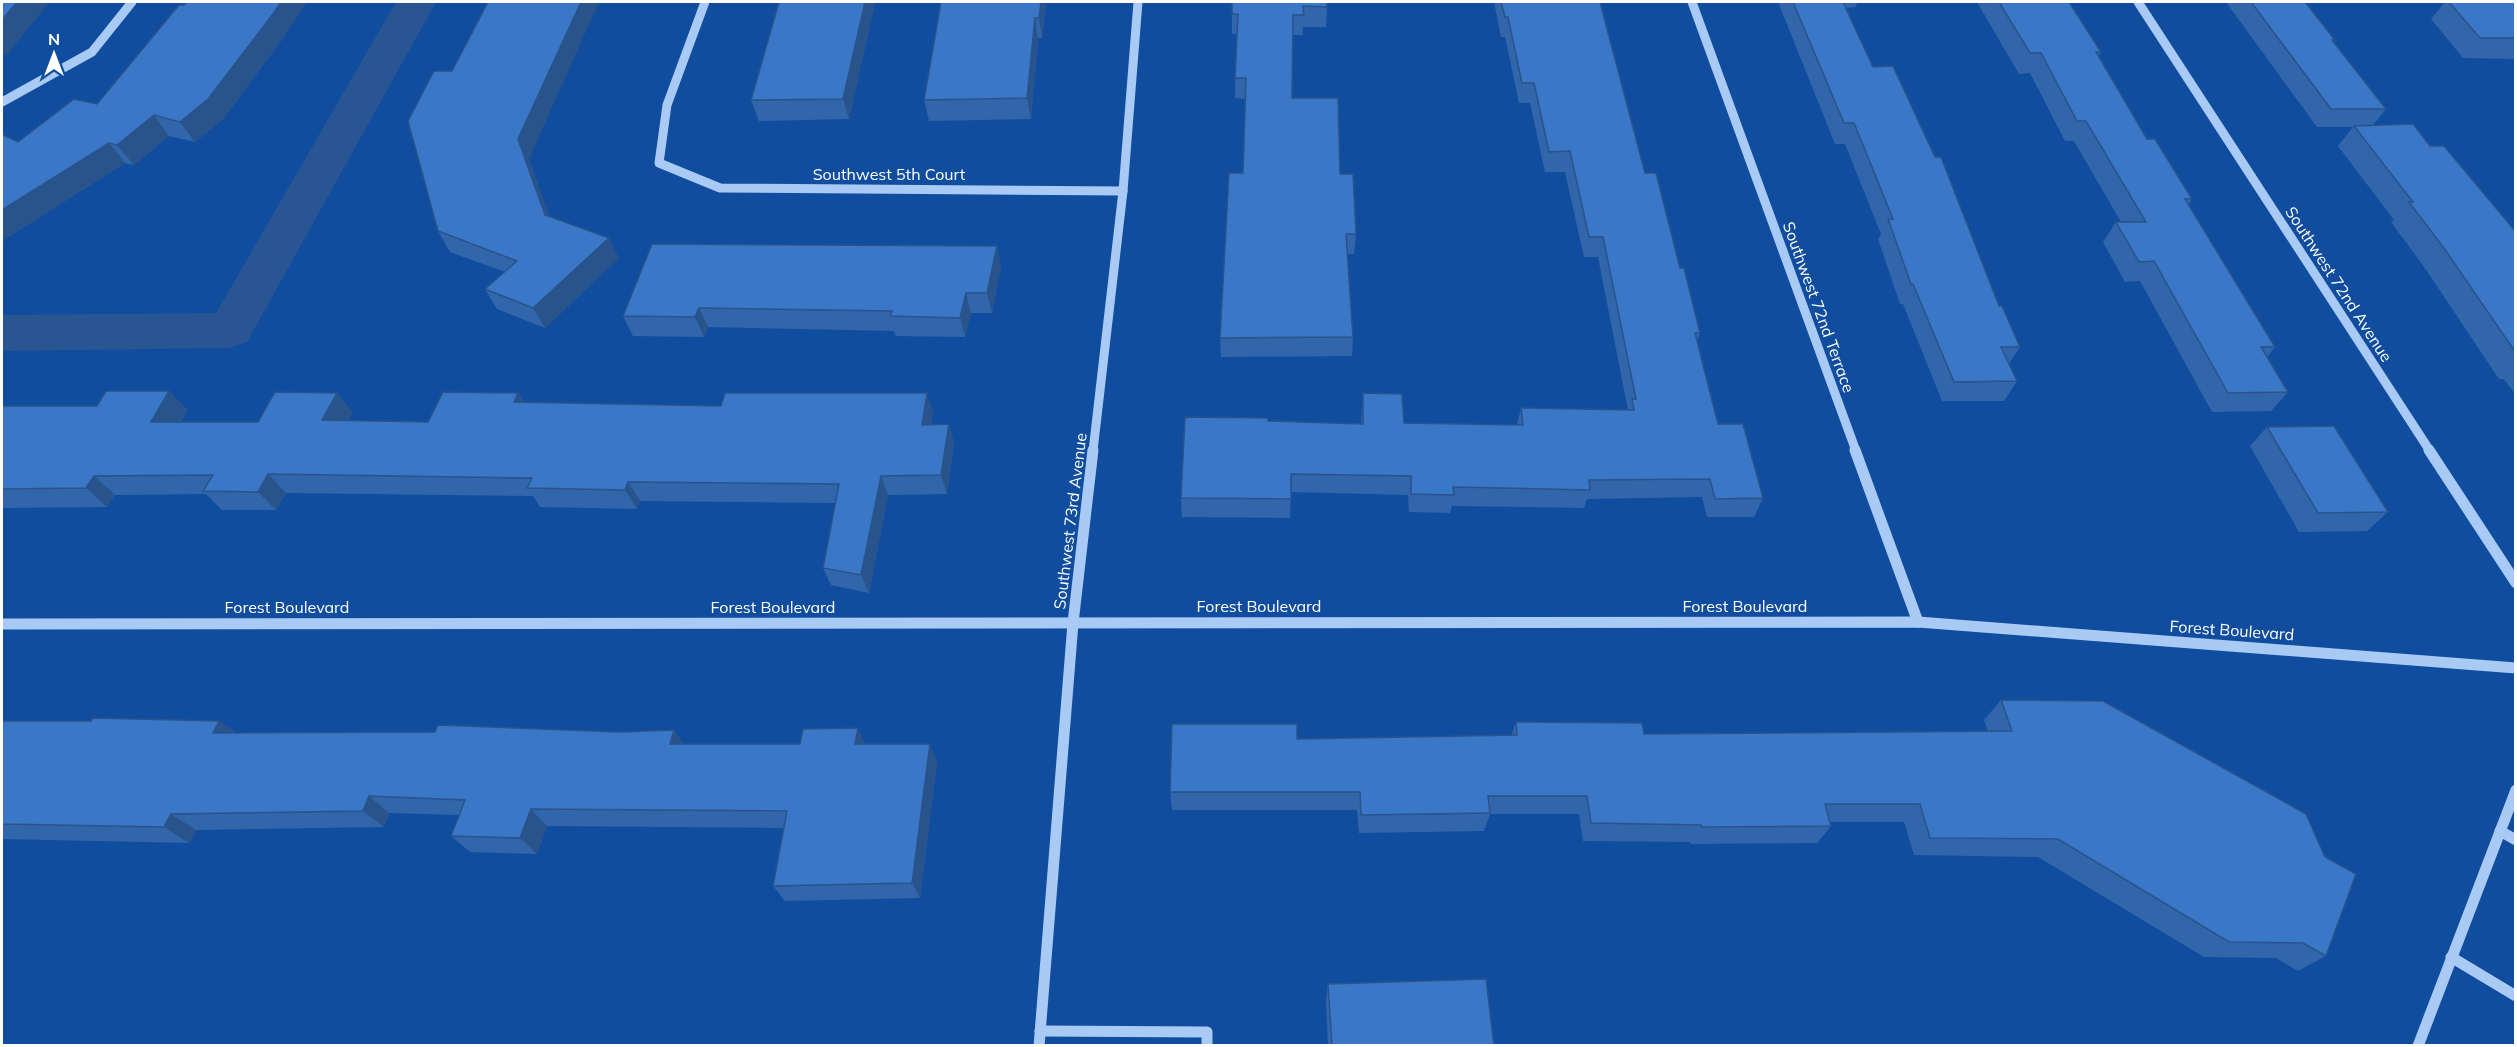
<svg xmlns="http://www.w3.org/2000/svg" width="2517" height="1047" viewBox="0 0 2517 1047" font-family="Mulish,sans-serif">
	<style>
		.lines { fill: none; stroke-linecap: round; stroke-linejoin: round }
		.canal { fill: #295592; fill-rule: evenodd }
		.minor-far1 { stroke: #a8caf5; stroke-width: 9 }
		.minor { stroke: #a8caf5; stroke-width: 11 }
		.wall { fill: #3266aa }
		.shaded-wall { fill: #29538b }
		.building { fill: #3a77c6; stroke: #29538b; stroke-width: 1.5 }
		.labels { text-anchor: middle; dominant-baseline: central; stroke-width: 4.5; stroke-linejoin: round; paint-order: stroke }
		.street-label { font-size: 16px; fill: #fff; stroke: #114d9f }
	</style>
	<rect width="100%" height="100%" fill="#114d9f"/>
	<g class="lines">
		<polygon class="canal" points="396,2 436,2 247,342 230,348 2,351 2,315 216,313"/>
		<g class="minor-far1">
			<polyline points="705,2 667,105 659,163 720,188 1123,191"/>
			<polyline points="1692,2 1856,451"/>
			<polyline points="2138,2 2430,451"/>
			<polyline points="2,102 92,52 132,2"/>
			<polyline points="1093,451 1123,191 1138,2"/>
		</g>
		<g class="minor">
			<polyline points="1855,450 1918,622"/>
			<polyline points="2429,450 2516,583"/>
			<polyline points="2,624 1918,622 2516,668"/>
			<polyline points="2500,831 2516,840"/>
			<polyline points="2451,957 2516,996"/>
			<polyline points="1040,1031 1207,1032 1207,1046"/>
			<polyline points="1039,1046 1073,623 1093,450"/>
			<polyline points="2418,1046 2516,790"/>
		</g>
	</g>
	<g class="wall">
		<polygon points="779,2 875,2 849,119 759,121 751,100"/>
		<polygon points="1046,2 1042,38 1038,38 1031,119 929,121 924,100"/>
		<polygon points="1232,2 1327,7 1326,27 1303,27 1303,35 1293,35 1292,98 1340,174 1356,234 1354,254 1347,254 1353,337 1352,356 1221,357 1220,338 1243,173 1245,99 1235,98 1235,78 1237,34 1232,34"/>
		<polygon points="1494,2 1600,2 1645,173 1680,268 1700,333 1697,342 1718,424 1763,498 1754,517 1707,517 1702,497 1587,499 1584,508 1452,506 1450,513 1409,512 1408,495 1291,492 1290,518 1182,517 1181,498 1268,421 1361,424 1363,393 1404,423 1517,425 1521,408 1628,410 1598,257 1584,257 1565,172 1545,172 1530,103 1519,103 1505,37 1501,37"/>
		<polygon points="1778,2 1858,2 1855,7 1846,8 1873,67 2020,347 2009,364 2017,381 2004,401 1942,401 1903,304 1900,304 1878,239 1881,234 1845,144 1835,144"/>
		<polygon points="1977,2 2069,2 2101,52 2099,56 2147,139 2192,199 2188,205 2275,347 2267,357 2288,392 2271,411 2212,412 2140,281 2125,282 2103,242 2116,222 2121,222 2074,141 2065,141 2030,73 2019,74"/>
		<polygon points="2226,2 2305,2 2335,40 2334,42 2386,109 2373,125 2430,146 2516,232 2516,395 2504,379 2499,379 2427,271 2391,222 2394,220 2338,146 2353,127 2317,127"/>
		<polygon points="2445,2 2516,2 2516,59 2463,58 2431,19"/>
		<polygon points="286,34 223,119 195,142 169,136 134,165 125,163 2,241 2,136 18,142 97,104"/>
		<polygon points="529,159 549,216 619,258 545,328 497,309 485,289 505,272 450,252 438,231"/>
		<polygon points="1001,266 992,313 971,313 965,337 896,336 894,331 708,327 704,337 633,336 623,316"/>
		<polygon points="169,391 187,410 181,422 258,422 353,412 348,421 428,422 518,393 524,402 933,412 931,425 949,424 954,443 947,494 888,495 869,593 831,585 823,568 836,503 640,501 637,509 540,507 533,496 286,493 276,510 222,510 206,494 115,495 107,507 2,508 2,406 97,406"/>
		<polygon points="2267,427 2388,512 2367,531 2299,532 2250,446"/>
		<polygon points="2001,700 2326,956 2298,971 2276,958 2204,957 2038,857 1914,855 1904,822 1830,822 1831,826 1817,843 1691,844 1690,842 1583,841 1579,814 1490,814 1484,831 1359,833 1357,810 1172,810 1170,792 1511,736 1516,722 1644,734 1988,731 1984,720"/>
		<polygon points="2,721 219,721 236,733 684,744 866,744 937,761 920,898 785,901 773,886 784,828 547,826 537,854 470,852 451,836 459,815 389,813 384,827 196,830 189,843 2,839"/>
		<polygon points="1328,984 1494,1046 1328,1046 1326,1001"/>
	</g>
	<g class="shaded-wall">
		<polygon points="17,2 48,2 49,3 6,56 2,51 2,20"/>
		<polygon points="281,2 307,2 286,34 223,119 195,142 180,122"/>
		<polygon points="581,2 599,2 529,159 556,235 545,215 518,139"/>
		<polygon points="865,2 875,2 849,119 843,99"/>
		<polygon points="1041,2 1046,2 1042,38 1039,18"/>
		<polygon points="1035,18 1038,38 1031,119 1027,98"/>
		<polygon points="154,115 169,136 134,165 117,145"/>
		<polygon points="109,143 125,163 2,241 2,210"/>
		<polygon points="609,238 619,258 545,328 533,308"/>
		<polygon points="997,246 1001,266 992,313 987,293"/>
		<polygon points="966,293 971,313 965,337 960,318"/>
		<polygon points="699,308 708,327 704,337 695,317"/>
		<polygon points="169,391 187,410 170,441 151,422"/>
		<polygon points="337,393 353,412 338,440 322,420"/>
		<polygon points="518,393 531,413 514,402"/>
		<polygon points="927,393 933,412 928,444 922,425"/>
		<polygon points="949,424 954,443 947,494 941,475"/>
		<polygon points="268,474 286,493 276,510 258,492"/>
		<polygon points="94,476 115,495 107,507 86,488"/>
		<polygon points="881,476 888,495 869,593 861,575"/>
		<polygon points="628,482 640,501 637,509 625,490"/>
		<polygon points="219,721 242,738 213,733"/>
		<polygon points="858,728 866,745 855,744"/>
		<polygon points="674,730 687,748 670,744"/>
		<polygon points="930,744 937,761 920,898 912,883"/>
		<polygon points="369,796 389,813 384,827 363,811"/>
		<polygon points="531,809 547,826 537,854 520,838"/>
		<polygon points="171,814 196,830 189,843 164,827"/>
	</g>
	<g class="building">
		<polygon points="2,2 17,2 2,20"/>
		<polygon points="187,2 281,2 273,14 208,99 180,122 154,115 117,145 109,143 2,210 2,136 3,135 18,142 74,99 97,104 179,5 184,5"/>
		<polygon points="488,2 581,2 518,139 545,215 609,238 533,308 485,289 517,261 438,231 408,121 434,71 452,71"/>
		<polygon points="779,2 865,2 843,99 751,100"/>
		<polygon points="941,2 1041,2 1039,18 1035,18 1027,98 924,100"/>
		<polygon points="1232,2 1327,2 1327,7 1303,6 1304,15 1293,15 1292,98 1338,98 1340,174 1353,174 1356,234 1346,234 1353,337 1220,338 1229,173 1243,173 1246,78 1235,78 1238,14 1232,14"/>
		<polygon points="1501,2 1600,2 1645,173 1656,173 1680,268 1684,268 1700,333 1695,333 1718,424 1743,424 1763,498 1715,499 1710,479 1589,480 1590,490 1453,487 1454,495 1411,494 1411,476 1291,474 1291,499 1181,498 1185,417 1268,418 1268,421 1363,424 1363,393 1402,394 1404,423 1523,425 1521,408 1634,410 1632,399 1636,399 1603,237 1589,237 1570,151 1549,152 1534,83 1522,83 1508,17 1505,17"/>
		<polygon points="1793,2 1843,2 1873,67 1893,66 1935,157 1941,157 1999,306 2002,306 2020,347 2001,347 2017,381 1954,382 1913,284 1911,284 1888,219 1893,219 1854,123 1844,123"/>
		<polygon points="1999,2 2069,2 2101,52 2096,52 2147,139 2155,139 2192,199 2185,199 2275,347 2261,347 2288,392 2228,393 2154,261 2139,262 2116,222 2146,222 2086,121 2077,121 2041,53 2030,53"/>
		<polygon points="2251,2 2305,2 2335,40 2332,40 2386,109 2331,109"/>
		<polygon points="2449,2 2516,2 2516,38 2480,38"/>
		<polygon points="2413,124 2430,146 2444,146 2516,232 2516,353 2446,251 2409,202 2413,202 2354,126"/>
		<polygon points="652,244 997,246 987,293 966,293 960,318 890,316 892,311 699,308 695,317 623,316"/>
		<polygon points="106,391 169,391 151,422 258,422 275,392 337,393 322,420 428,422 443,392 518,393 514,402 721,406 725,393 927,393 922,425 949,424 941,475 881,476 861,575 823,568 839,484 628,482 625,490 527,488 532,478 268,474 258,492 203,491 213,475 94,476 86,488 2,489 2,406 97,406"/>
		<polygon points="2334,426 2388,512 2318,513 2267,427"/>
		<polygon points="2001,700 2103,701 2306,814 2325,857 2356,874 2326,956 2303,943 2229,942 2058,839 1930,838 1920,804 1825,804 1831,826 1702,827 1701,825 1591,823 1587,796 1488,796 1490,813 1361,815 1360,792 1170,792 1172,724 1297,724 1297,739 1517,735 1516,722 1642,723 1644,734 2012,731"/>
		<polygon points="93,718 219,721 213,733 435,732 438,725 620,732 674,730 670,744 800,744 803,729 858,728 855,744 930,744 912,883 773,886 787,811 531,809 520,838 451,836 465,800 369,796 363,811 171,814 164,827 2,824 2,721 91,721"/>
		<polygon points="1486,979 1494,1046 1332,1046 1328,984"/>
	</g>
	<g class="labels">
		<g class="street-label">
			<text x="889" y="174">Southwest 5th Court</text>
			<text transform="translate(2339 284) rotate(57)">Southwest 72nd Avenue</text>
			<text transform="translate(1819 307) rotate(70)">Southwest 72nd Terrace</text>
			<text transform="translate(1070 521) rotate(-83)">Southwest 73rd Avenue</text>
			<text x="1259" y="606">Forest Boulevard</text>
			<text x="1745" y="606">Forest Boulevard</text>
			<text x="287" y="607">Forest Boulevard</text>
			<text x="773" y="607">Forest Boulevard</text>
			<text transform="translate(2232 630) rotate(4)">Forest Boulevard</text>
		</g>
	</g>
	<rect width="2517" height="1047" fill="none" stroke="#ffffff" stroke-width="6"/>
	<g transform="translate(54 54)" stroke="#114d9f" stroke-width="4.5" paint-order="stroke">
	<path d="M0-4.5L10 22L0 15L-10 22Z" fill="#ffffff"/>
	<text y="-9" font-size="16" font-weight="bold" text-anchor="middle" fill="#ffffff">N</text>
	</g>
</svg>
